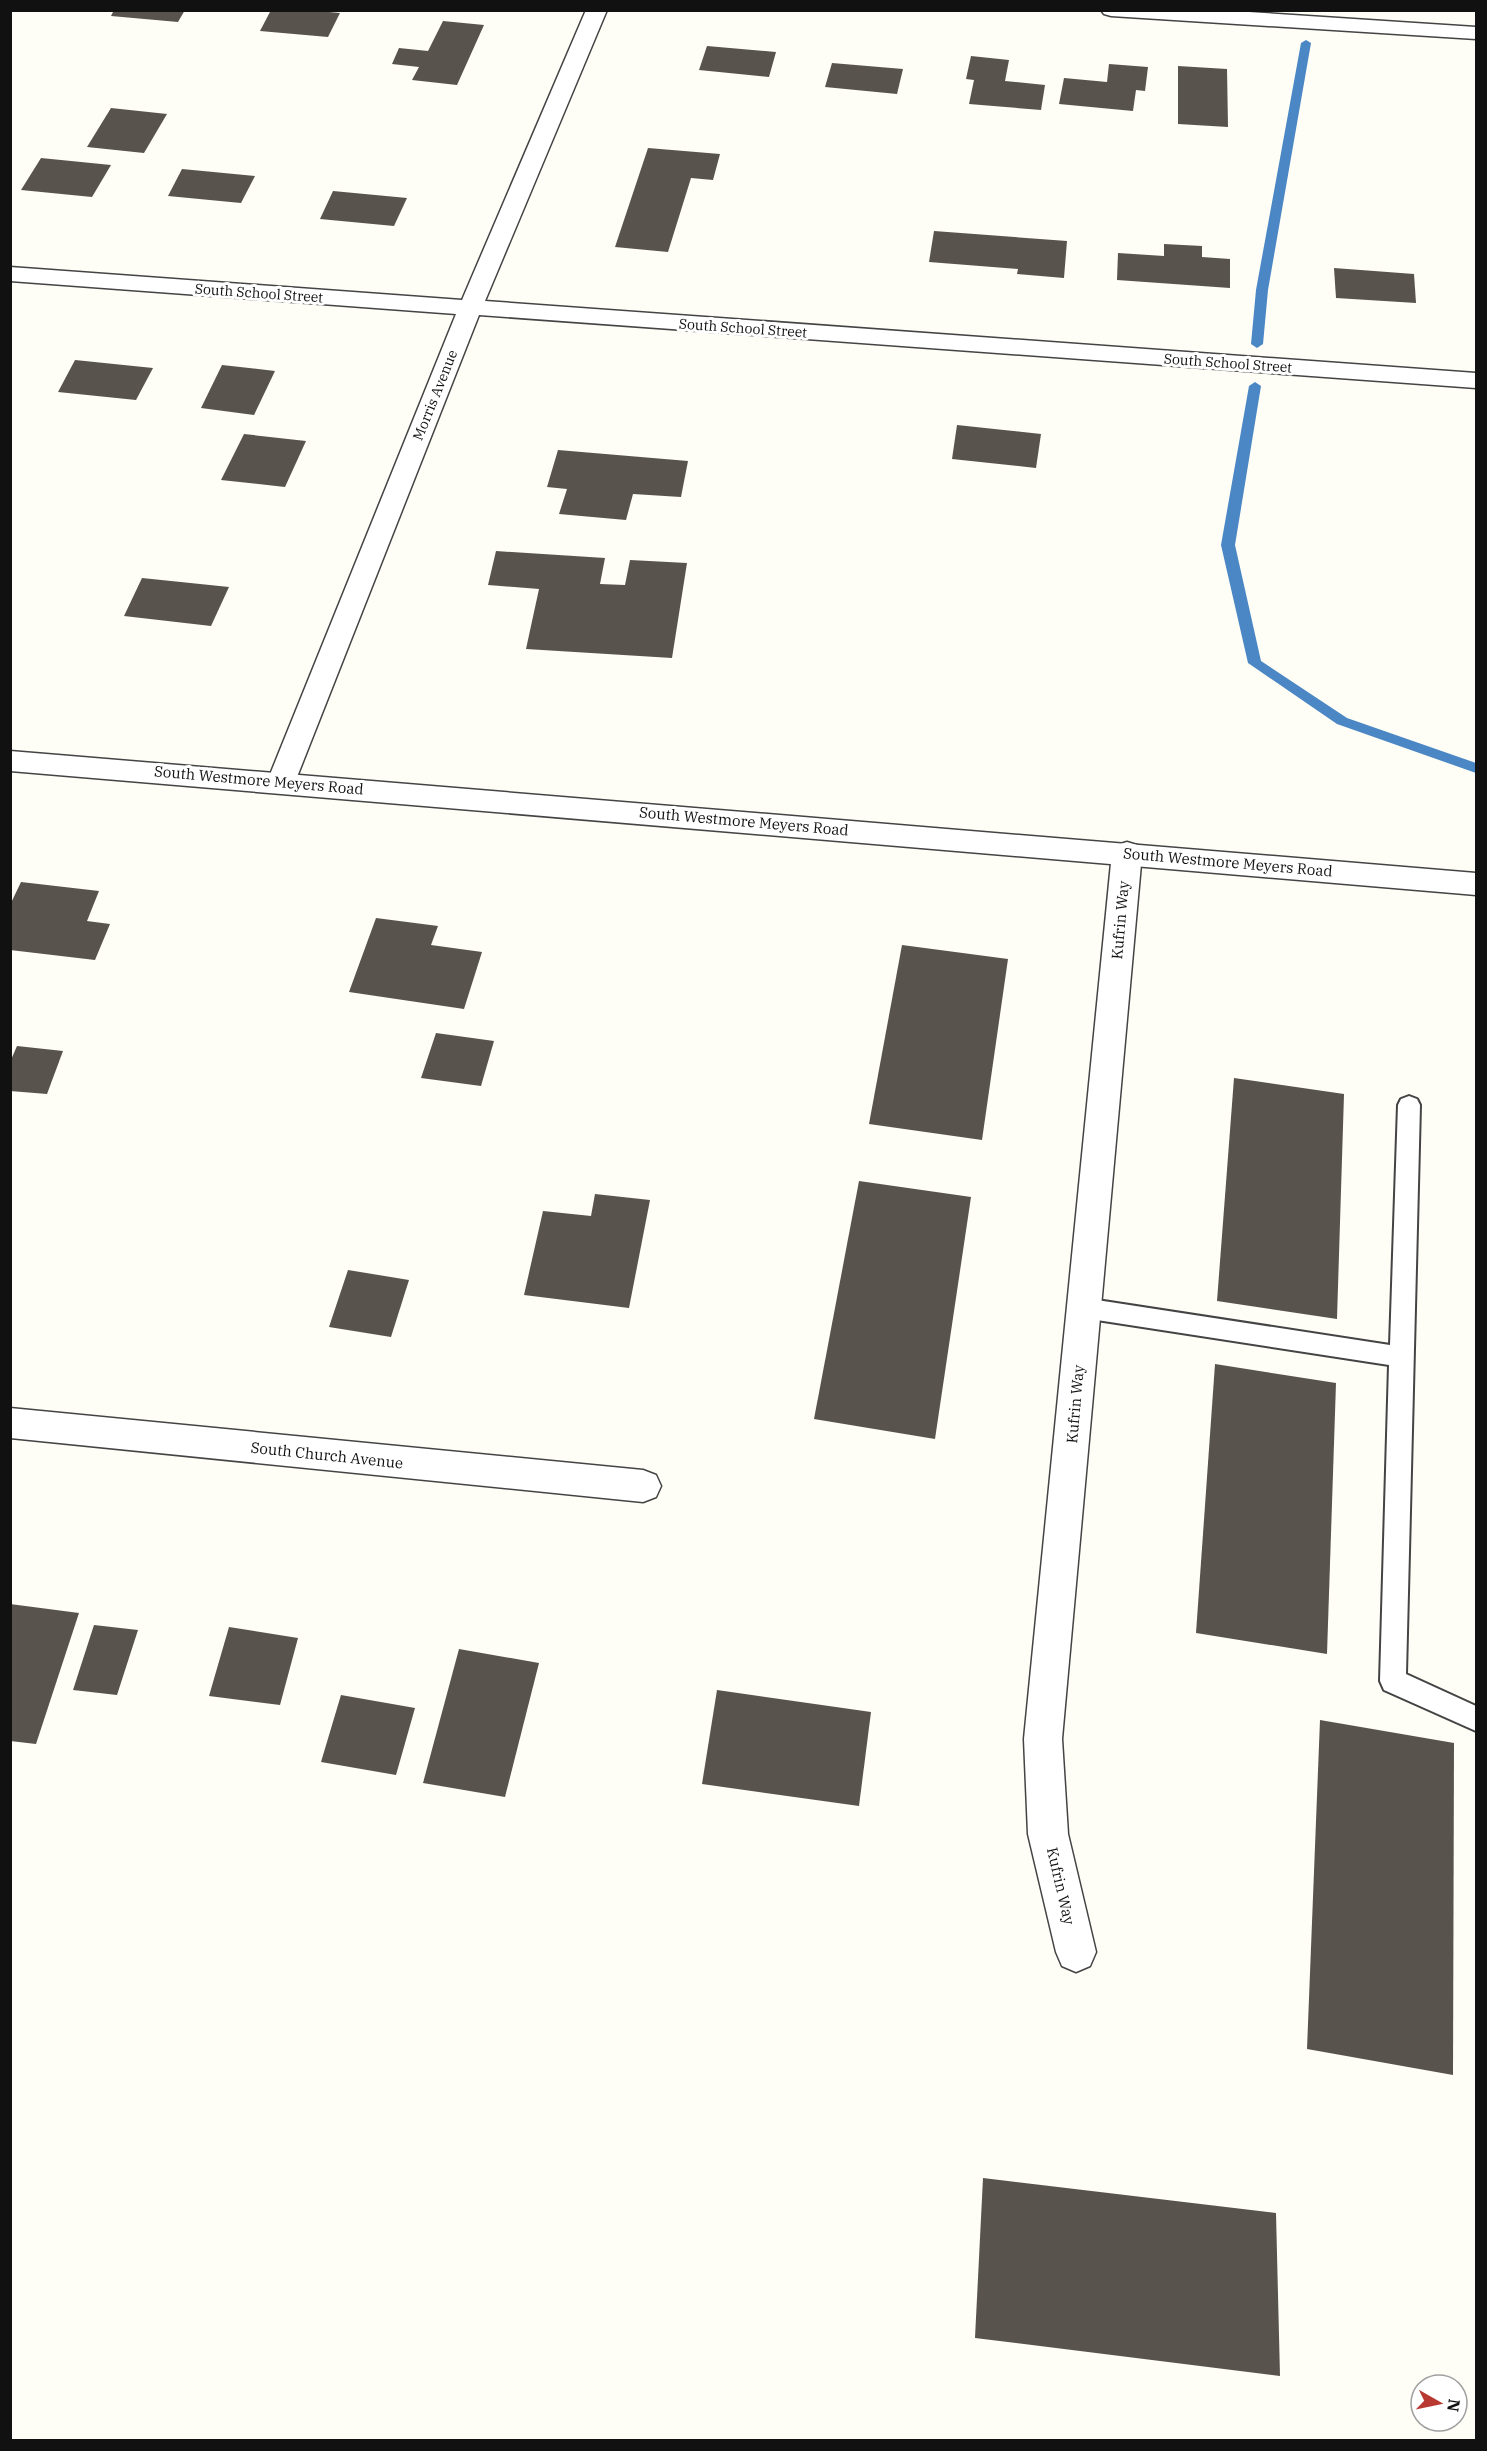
<svg xmlns="http://www.w3.org/2000/svg" width="1487" height="2451" viewBox="0 0 1487 2451" font-family="'IBM Plex Serif',serif">
	<style>
		.lines { fill: none; stroke-linecap: round; stroke-linejoin: round }
		.stream { fill: #4a87c4; fill-rule: evenodd }
		.building { fill: #59534e }
		.service-casing { stroke: #444; stroke-width: 4 }
		.minor-casing { stroke: #444; stroke-width: 3 }
		.tertiary-casing { stroke: #444; stroke-width: 3 }
		.service { fill: #fff; fill-rule: evenodd }
		.minor { fill: #fff; fill-rule: evenodd }
		.tertiary { fill: #fff; fill-rule: evenodd }
		.labels { text-anchor: middle; dominant-baseline: central; stroke-width: 6; stroke-linejoin: round; paint-order: stroke }
		.far-street-label { font-size: 14px; fill: #111; stroke: #fff }
		.street-label { font-size: 15px; fill: #111; stroke: #fff }
	</style>
	<rect width="100%" height="100%" fill="#fefdf6"/>
	<g class="lines">
		<g class="stream">
			<polygon points="1306,40 1311,43 1268,290 1263,344 1257,348 1251,344 1256,290 1301,43"/>
			<polygon points="1255,382 1261,386 1235,545 1261,661 1347,718 1476,763 1476,773 1337,724 1248,663 1221,545 1249,386"/>
		</g>
	</g>
	<g class="building">
		<polygon points="114,10 185,10 178,22 111,16"/>
		<polygon points="271,10 308,10 340,13 328,37 260,31"/>
		<polygon points="443,21 484,25 457,85 412,80 419,67 392,64 399,48 428,51"/>
		<polygon points="707,46 776,52 769,77 699,70"/>
		<polygon points="971,56 1009,60 1005,81 1045,85 1041,110 969,104 974,80 966,79"/>
		<polygon points="832,63 903,69 897,94 825,87"/>
		<polygon points="1109,64 1148,67 1145,91 1136,90 1133,111 1059,104 1064,78 1107,82"/>
		<polygon points="1178,66 1227,69 1228,127 1178,124"/>
		<polygon points="111,108 167,114 144,153 87,147"/>
		<polygon points="648,148 720,154 713,180 691,178 668,252 615,247"/>
		<polygon points="41,158 111,165 92,197 21,190"/>
		<polygon points="182,169 255,176 241,203 168,196"/>
		<polygon points="333,191 407,198 394,226 320,219"/>
		<polygon points="934,231 1067,241 1064,278 1017,274 1018,269 929,262"/>
		<polygon points="1164,244 1202,246 1202,257 1230,259 1230,288 1117,280 1118,253 1164,256"/>
		<polygon points="1334,268 1414,274 1416,303 1336,298"/>
		<polygon points="75,360 153,368 136,400 58,392"/>
		<polygon points="222,365 275,371 254,415 201,408"/>
		<polygon points="957,425 1041,434 1036,468 952,459"/>
		<polygon points="244,434 306,441 285,487 221,480"/>
		<polygon points="558,450 688,461 681,497 633,494 626,520 559,514 567,489 547,487"/>
		<polygon points="496,551 605,558 600,584 625,585 630,560 687,563 672,658 526,649 539,589 488,585"/>
		<polygon points="142,578 229,587 211,626 124,616"/>
		<polygon points="21,882 99,891 87,921 110,924 95,960 10,950 10,905"/>
		<polygon points="376,918 438,926 431,945 482,952 464,1009 349,992"/>
		<polygon points="902,945 1008,959 982,1140 869,1124"/>
		<polygon points="436,1033 494,1041 481,1086 421,1078"/>
		<polygon points="17,1046 63,1051 47,1094 10,1091 10,1062"/>
		<polygon points="1234,1078 1344,1094 1337,1319 1217,1301"/>
		<polygon points="859,1181 971,1197 935,1439 814,1419"/>
		<polygon points="595,1194 650,1200 629,1308 524,1295 543,1211 591,1216"/>
		<polygon points="348,1270 409,1280 391,1337 329,1327"/>
		<polygon points="1215,1364 1336,1383 1327,1654 1196,1633"/>
		<polygon points="10,1604 79,1613 36,1744 10,1741"/>
		<polygon points="94,1625 138,1630 117,1695 73,1690"/>
		<polygon points="229,1627 298,1638 280,1705 209,1696"/>
		<polygon points="459,1649 539,1663 505,1797 423,1783"/>
		<polygon points="717,1690 871,1712 859,1806 702,1784"/>
		<polygon points="341,1695 415,1708 396,1775 321,1762"/>
		<polygon points="1320,1720 1454,1743 1453,2075 1307,2049"/>
		<polygon points="983,2178 1276,2213 1280,2376 975,2338"/>
	</g>
	<g class="lines">
		<defs>
			<polygon id="service" points="1409,1096 1417,1099 1420,1105 1406,1674 1476,1706 1476,1731 1384,1690 1380,1681 1389,1365 1084,1318 1076,1315 1072,1308 1076,1301 1084,1298 1390,1345 1398,1105 1401,1099"/>
			<g id="minor">
				<polygon points="586,10 607,10 485,301 1476,373 1476,388 479,315 295,782 291,789 281,792 271,789 267,782 456,314 10,281 10,267 462,300"/>
				<polygon points="1101,10 1218,10 1476,27 1476,39 1111,16 1104,14"/>
				<polygon points="1127,842 1137,845 1142,853 1062,1739 1068,1834 1096,1952 1090,1966 1076,1972 1062,1966 1056,1952 1028,1834 1024,1739 1112,853 1117,845"/>
				<polygon points="10,1408 643,1470 656,1475 661,1486 656,1497 643,1502 10,1438"/>
			</g>
			<polygon id="tertiary" points="10,751 1476,873 1476,895 10,771"/>
		</defs>
		<use href="#service" class="service-casing"/>
		<use href="#minor" class="minor-casing"/>
		<use href="#tertiary" class="tertiary-casing"/>
		<use href="#service" class="service"/>
		<use href="#minor" class="minor"/>
		<use href="#tertiary" class="tertiary"/>
	</g>
	<g class="labels">
		<g class="far-street-label">
			<text transform="translate(259 293) rotate(4)">South School Street</text>
			<text transform="translate(743 328) rotate(4)">South School Street</text>
			<text transform="translate(1228 363) rotate(4)">South School Street</text>
			<text transform="translate(435 395) rotate(-68)">Morris Avenue</text>
		</g>
		<g class="street-label">
			<text transform="translate(259 780) rotate(5)">South Westmore Meyers Road</text>
			<text transform="translate(744 821) rotate(5)">South Westmore Meyers Road</text>
			<text transform="translate(1228 862) rotate(5)">South Westmore Meyers Road</text>
			<text transform="translate(1120 920) rotate(-85)">Kufrin Way</text>
			<text transform="translate(1075 1404) rotate(-85)">Kufrin Way</text>
			<text transform="translate(327 1455) rotate(6)">South Church Avenue</text>
			<text transform="translate(1061 1886) rotate(77)">Kufrin Way</text>
		</g>
	</g>
	<rect width="1487" height="2451" fill="none" stroke="#111111" stroke-width="24"/>
	<g transform="translate(1439 2403) rotate(99)"><circle r="28" fill="#ffffff" stroke="#a0a0a0" stroke-width="1.5"/>
	<path d="M0-4.5L10 22L0 15L-10 22Z" fill="#b83932"/>
	<text y="-9" font-size="16" font-weight="bold" text-anchor="middle" fill="#111111">N</text>
	</g>
</svg>
